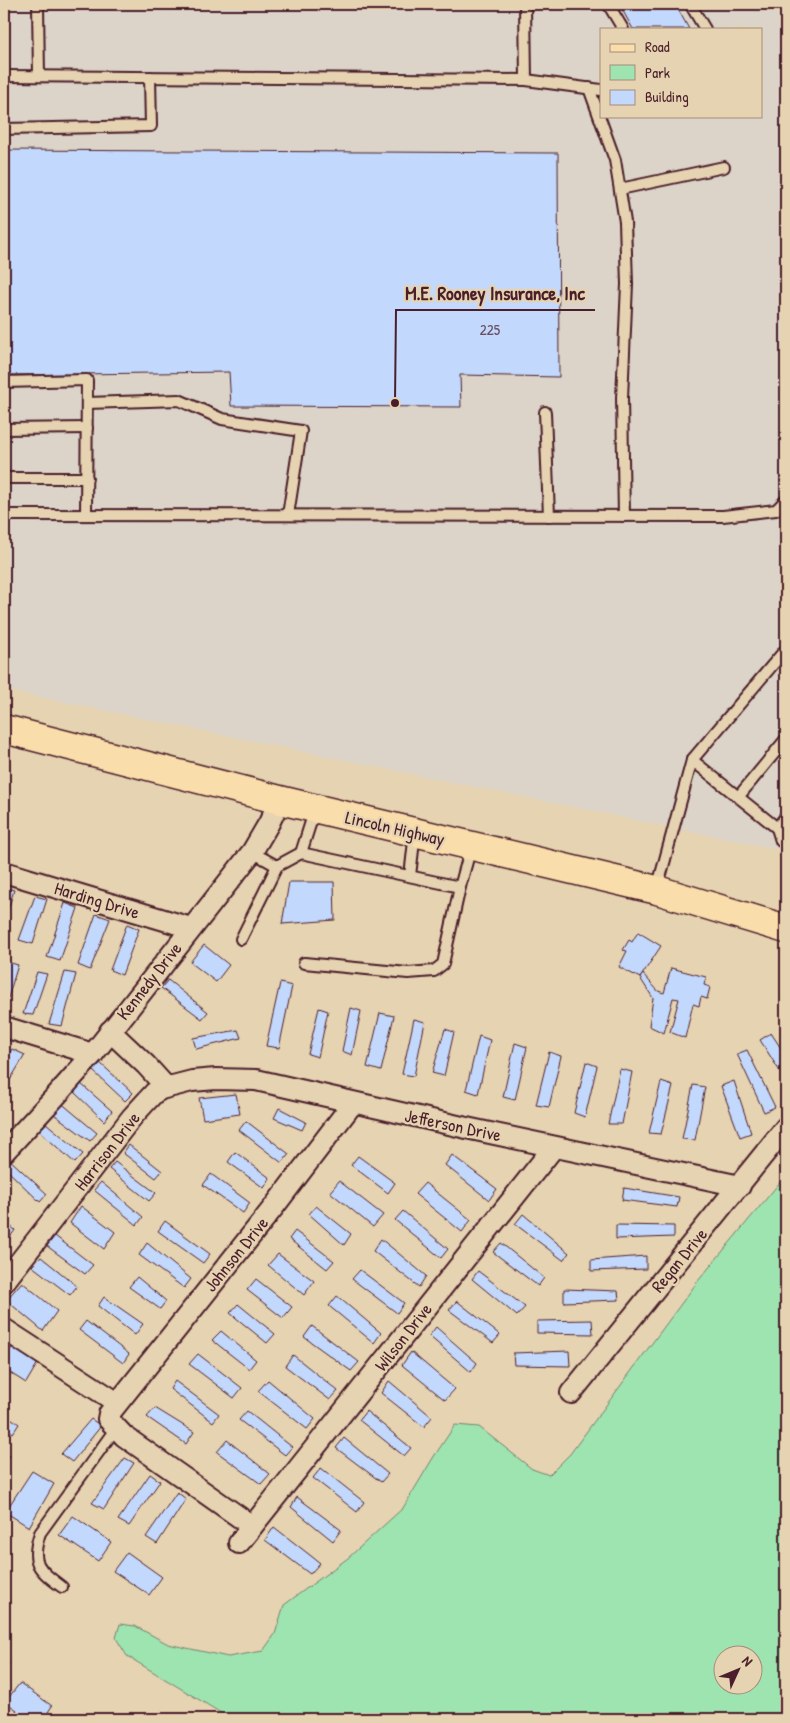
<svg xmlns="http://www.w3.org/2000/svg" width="790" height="1723" viewBox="0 0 790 1723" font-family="'Patrick Hand',sans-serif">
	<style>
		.built { fill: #dcd4c8; fill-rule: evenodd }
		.green { fill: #9de4b1; stroke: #74826e; fill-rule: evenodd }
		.building { fill: #c3d8fd; stroke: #4a1f2b }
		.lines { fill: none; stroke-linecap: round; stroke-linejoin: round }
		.service-casing { stroke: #4a1f2b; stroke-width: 14 }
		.minor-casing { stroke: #4a1f2b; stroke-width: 24 }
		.primary-casing { stroke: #4a1f2b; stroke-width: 31 }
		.service { stroke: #e6d3b1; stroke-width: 10 }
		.minor { stroke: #e6d3b1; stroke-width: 20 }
		.primary { stroke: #f9ddab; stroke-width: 28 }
		.labels { text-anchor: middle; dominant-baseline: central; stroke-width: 4.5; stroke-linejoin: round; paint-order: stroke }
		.number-label { font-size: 15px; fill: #684d60 }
		.street-label { font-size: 18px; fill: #4a1f2b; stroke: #e6d3b1 }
		.leader { fill: none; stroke: #4a1f2b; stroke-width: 2 }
		.callout-dot { fill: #4a1f2b; stroke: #e6d3b1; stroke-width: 2 }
		.callout-label { font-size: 19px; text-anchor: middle; font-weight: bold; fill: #4a1f2b; stroke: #e6d3b1; stroke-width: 4.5; stroke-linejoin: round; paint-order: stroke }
	</style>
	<rect width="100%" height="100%" fill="#e6d3b1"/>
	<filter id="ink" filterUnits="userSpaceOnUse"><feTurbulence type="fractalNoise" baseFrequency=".02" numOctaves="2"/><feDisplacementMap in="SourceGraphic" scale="10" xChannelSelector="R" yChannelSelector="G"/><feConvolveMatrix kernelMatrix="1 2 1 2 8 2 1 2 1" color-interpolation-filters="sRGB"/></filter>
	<g filter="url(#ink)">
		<path class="built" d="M 4,4 L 786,4 L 786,851 L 4,690 ZM 601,29 L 761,29 L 761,116 L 601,116 Z"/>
		<path class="green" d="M 786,1175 L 786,1719 L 231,1719 L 127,1656 L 116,1638 L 120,1624 L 135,1626 L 168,1644 L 228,1657 L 263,1651 L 275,1634 L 284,1605 L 348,1558 L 403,1508 L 433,1458 L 455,1425 L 479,1427 L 532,1469 L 549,1475 L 570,1454 L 698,1281 ZM 722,1656 L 752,1656 L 752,1686 L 722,1686 Z"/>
		<g class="building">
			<polygon points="619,4 675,4 689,29 633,29"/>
			<polygon points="4,150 558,153 559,377 460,375 461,407 231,406 229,372 4,375"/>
			<polygon points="289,882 334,882 335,920 282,924"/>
			<polygon points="4,887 14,890 4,923"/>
			<polygon points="35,896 47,899 33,944 19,940"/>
			<polygon points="65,903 78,908 60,961 47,957"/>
			<polygon points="96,914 110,919 90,970 78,965"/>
			<polygon points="127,924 139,929 122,975 110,970"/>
			<polygon points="638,932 661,946 640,978 619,967 627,951 623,950 629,940 632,942"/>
			<polygon points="204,945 229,965 216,982 190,962"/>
			<polygon points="4,961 18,965 4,1011"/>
			<polygon points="671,968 706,977 704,985 710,987 707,999 701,997 699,1006 693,1004 685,1038 670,1032 679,999 673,998 664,1033 649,1026 653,998 640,978 643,974 658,991 664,993"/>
			<polygon points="37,972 47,974 33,1015 23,1014"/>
			<polygon points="65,972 76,974 62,1026 49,1024"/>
			<polygon points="168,980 208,1012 202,1019 161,988"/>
			<polygon points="280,983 292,986 279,1048 266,1046"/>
			<polygon points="319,1008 328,1011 318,1057 308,1054"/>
			<polygon points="351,1008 361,1011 352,1055 342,1051"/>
			<polygon points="380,1013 394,1016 381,1071 367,1067"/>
			<polygon points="414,1019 425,1022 414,1076 402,1074"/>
			<polygon points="445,1029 454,1032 444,1076 432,1073"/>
			<polygon points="238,1030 241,1038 196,1049 193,1038"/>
			<polygon points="771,1033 786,1056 786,1081 760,1040"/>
			<polygon points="479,1036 490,1040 478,1094 466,1090"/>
			<polygon points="515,1043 527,1047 515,1100 503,1097"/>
			<polygon points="12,1049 25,1055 4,1090 4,1063"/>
			<polygon points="747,1050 775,1107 764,1112 737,1054"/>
			<polygon points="549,1052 561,1056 549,1107 536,1105"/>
			<polygon points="99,1062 133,1093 125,1101 92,1070"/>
			<polygon points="586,1062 597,1066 585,1117 574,1113"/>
			<polygon points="620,1069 632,1072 622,1124 608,1124"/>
			<polygon points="734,1081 751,1133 740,1137 721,1086"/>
			<polygon points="661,1082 673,1086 661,1134 649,1133"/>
			<polygon points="81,1084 112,1111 104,1121 74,1092"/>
			<polygon points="693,1085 705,1087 695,1140 682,1139"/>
			<polygon points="236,1094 240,1114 203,1119 199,1098"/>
			<polygon points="59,1101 97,1133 90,1141 51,1112"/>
			<polygon points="279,1108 306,1122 302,1130 274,1118"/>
			<polygon points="246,1121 289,1154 282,1163 239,1130"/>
			<polygon points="46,1123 83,1154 75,1163 39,1131"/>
			<polygon points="129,1145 162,1171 156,1178 123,1153"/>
			<polygon points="235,1152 270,1178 264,1188 228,1162"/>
			<polygon points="452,1155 497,1189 489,1200 445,1165"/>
			<polygon points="358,1156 395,1183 388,1193 351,1165"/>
			<polygon points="8,1158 47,1194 40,1202 4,1167 4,1163"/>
			<polygon points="115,1162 156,1193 149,1201 109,1169"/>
			<polygon points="211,1174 250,1203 243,1213 203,1185"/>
			<polygon points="339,1181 383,1215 373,1227 330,1192"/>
			<polygon points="101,1182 143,1217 137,1225 94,1190"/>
			<polygon points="425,1183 471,1220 462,1232 415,1194"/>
			<polygon points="624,1188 679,1197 677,1207 622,1200"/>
			<polygon points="81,1206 115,1232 104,1249 70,1223"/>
			<polygon points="316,1206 351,1234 344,1245 309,1214"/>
			<polygon points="403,1211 448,1249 441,1258 395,1220"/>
			<polygon points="523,1214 569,1253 563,1260 515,1224"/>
			<polygon points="4,1221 15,1230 8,1240 4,1236"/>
			<polygon points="165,1221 210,1254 203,1263 158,1231"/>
			<polygon points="616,1225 674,1226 674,1237 616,1239"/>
			<polygon points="295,1231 334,1261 327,1269 289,1239"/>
			<polygon points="55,1236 93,1265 85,1274 47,1246"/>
			<polygon points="381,1239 426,1276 419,1287 373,1251"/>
			<polygon points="147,1243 191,1279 184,1288 139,1255"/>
			<polygon points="501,1243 544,1278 538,1286 493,1252"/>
			<polygon points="278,1254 314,1281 304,1295 268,1265"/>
			<polygon points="646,1256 646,1269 591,1271 591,1260"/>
			<polygon points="41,1257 77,1286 70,1295 32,1266"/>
			<polygon points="360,1270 404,1303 397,1313 352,1279"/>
			<polygon points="478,1271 525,1307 517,1316 472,1279"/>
			<polygon points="137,1277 166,1301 160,1309 129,1287"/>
			<polygon points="256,1279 292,1307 283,1318 247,1290"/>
			<polygon points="22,1282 57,1311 43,1331 6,1300"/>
			<polygon points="564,1289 618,1291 619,1300 564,1302"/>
			<polygon points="337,1296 381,1333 374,1343 329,1306"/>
			<polygon points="104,1297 143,1324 135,1335 98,1306"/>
			<polygon points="457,1301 500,1335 493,1343 449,1310"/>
			<polygon points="238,1304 275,1334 267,1343 230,1313"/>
			<polygon points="592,1320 593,1334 537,1333 537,1321"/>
			<polygon points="86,1321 129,1354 123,1363 79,1330"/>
			<polygon points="312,1326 359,1362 351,1371 304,1337"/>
			<polygon points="436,1327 477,1363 471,1372 429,1336"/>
			<polygon points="221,1331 256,1360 249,1369 212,1340"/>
			<polygon points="13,1346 39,1361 26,1383 4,1369 4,1359"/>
			<polygon points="569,1351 570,1366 514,1365 513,1353"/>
			<polygon points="411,1352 455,1389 445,1400 402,1365"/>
			<polygon points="198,1354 242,1388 234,1398 189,1364"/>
			<polygon points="293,1355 338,1391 330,1400 285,1366"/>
			<polygon points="268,1380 315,1419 307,1429 258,1391"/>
			<polygon points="175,1381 219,1414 213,1422 170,1389"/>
			<polygon points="389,1381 432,1417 424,1427 381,1393"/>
			<polygon points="155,1408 194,1432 186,1444 147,1417"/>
			<polygon points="247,1411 292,1447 285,1455 239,1420"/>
			<polygon points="366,1411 411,1448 404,1456 359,1420"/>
			<polygon points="4,1413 19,1424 13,1433 4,1426"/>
			<polygon points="91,1419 101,1426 72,1462 61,1454"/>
			<polygon points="344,1438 388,1474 381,1482 336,1448"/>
			<polygon points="227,1440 270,1474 261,1484 217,1452"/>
			<polygon points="4,1452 10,1456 4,1464"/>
			<polygon points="125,1458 134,1463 104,1509 92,1503"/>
			<polygon points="321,1468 364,1502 357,1512 313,1478"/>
			<polygon points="32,1471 54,1484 29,1527 5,1512"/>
			<polygon points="150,1474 160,1481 129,1526 118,1520"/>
			<polygon points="177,1492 186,1499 157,1544 146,1537"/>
			<polygon points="297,1497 341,1530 333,1541 291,1507"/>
			<polygon points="73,1516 111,1542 98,1561 59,1535"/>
			<polygon points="274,1527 320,1563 310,1574 265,1540"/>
			<polygon points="127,1552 162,1577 149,1595 113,1571"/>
			<polygon points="4,1659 9,1663 4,1670"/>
			<polygon points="20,1683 52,1706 48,1712 55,1717 57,1714 64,1719 31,1719 29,1718 28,1719 20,1719 13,1715 17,1710 5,1702"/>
		</g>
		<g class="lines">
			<defs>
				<g id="service">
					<polyline points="38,4 39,76"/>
					<polyline points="525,4 526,80"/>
					<polyline points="608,4 623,29"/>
					<polyline points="690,4 705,29"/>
					<polyline points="4,76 526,80 601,90"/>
					<polyline points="589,88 615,160 625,222 627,284 622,398 624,516"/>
					<polyline points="4,129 151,126 150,77"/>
					<polyline points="620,189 724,167"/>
					<polyline points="4,382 87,380 86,515"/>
					<polyline points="87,403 179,400 222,419 301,431 288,515"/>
					<polyline points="545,412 549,516"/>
					<polyline points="4,429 87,428"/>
					<polyline points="4,478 87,478"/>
					<polyline points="4,515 723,516 776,510 786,500"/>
					<polyline points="692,760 777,828 786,816"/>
					<polyline points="739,796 786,739"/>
					<polyline points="777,828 781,841 786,842"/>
					<polyline points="252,852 277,866"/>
					<polyline points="410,876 415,832"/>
					<polyline points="460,887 471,847"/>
					<polyline points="657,889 692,760 786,649"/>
					<polyline points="241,939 277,866 301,853"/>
					<polyline points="304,963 408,973 434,971 443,964 460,887 301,853 315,809"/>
					<path d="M 62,1587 C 38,1569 30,1563 40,1533 L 116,1428"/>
				</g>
				<g id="minor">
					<polyline points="4,872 191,928"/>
					<polyline points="4,1027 93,1054"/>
					<polyline points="110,1031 146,1065 166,1087"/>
					<polyline points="4,1152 55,1097 93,1054 252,852 269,823 280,800"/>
					<polyline points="4,1282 132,1117 154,1093 161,1089 192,1081 216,1079 256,1080 471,1129 740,1186"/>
					<polyline points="4,1329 116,1402"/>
					<polyline points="571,1393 786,1127"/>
					<polyline points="252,1526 124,1436 108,1419 109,1414 273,1208 353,1103"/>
					<polyline points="239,1543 554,1147"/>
				</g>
				<polyline id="primary" points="4,729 280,800 657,890 786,929"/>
			</defs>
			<use href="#service" class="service-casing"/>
			<use href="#minor" class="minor-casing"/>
			<use href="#primary" class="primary-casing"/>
			<use href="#service" class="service"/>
			<use href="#minor" class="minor"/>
			<use href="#primary" class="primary"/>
		</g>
	</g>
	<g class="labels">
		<g class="number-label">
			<text x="490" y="329">225</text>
		</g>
		<g class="street-label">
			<text transform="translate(395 828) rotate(13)">Lincoln Highway</text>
			<text transform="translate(97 900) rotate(17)">Harding Drive</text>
			<text transform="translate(149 981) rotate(-52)">Kennedy Drive</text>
			<text transform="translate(453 1125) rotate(12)">Jefferson Drive</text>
			<text transform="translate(107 1151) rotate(-52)">Harrison Drive</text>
			<text transform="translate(236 1254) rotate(-51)">Johnson Drive</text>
			<text transform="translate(679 1260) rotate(-51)">Regan Drive</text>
			<text transform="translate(403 1337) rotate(-52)">Wilson Drive</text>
		</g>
	</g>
	<path class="leader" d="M395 403L396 310H595"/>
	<circle class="callout-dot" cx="395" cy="403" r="5"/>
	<g class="callout-label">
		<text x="495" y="300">M.E. Rooney Insurance, Inc</text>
	</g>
	<rect width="790" height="1723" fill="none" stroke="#e6d3b1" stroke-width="20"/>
	<rect x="10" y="10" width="770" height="1703" fill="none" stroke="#4a1f2b" stroke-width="2" filter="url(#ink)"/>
	<rect x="600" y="28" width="162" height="90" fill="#e6d3b1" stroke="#a88b7b"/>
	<rect x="610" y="44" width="25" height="8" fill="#f9ddab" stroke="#a88b7b"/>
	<text x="645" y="52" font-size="15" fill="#4a1f2b">Road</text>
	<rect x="610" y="65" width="25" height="15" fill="#9de4b1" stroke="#a88b7b"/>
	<text x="645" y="78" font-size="15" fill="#4a1f2b">Park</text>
	<rect x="610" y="90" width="25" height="15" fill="#c3d8fd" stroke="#a88b7b"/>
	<text x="645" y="102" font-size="15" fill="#4a1f2b">Building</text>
	<g transform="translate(738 1670) rotate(46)"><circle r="24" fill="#e6d3b1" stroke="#a88b7b"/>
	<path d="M0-4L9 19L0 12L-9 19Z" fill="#4a1f2b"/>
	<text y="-8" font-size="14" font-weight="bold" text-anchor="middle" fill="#4a1f2b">N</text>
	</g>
</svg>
